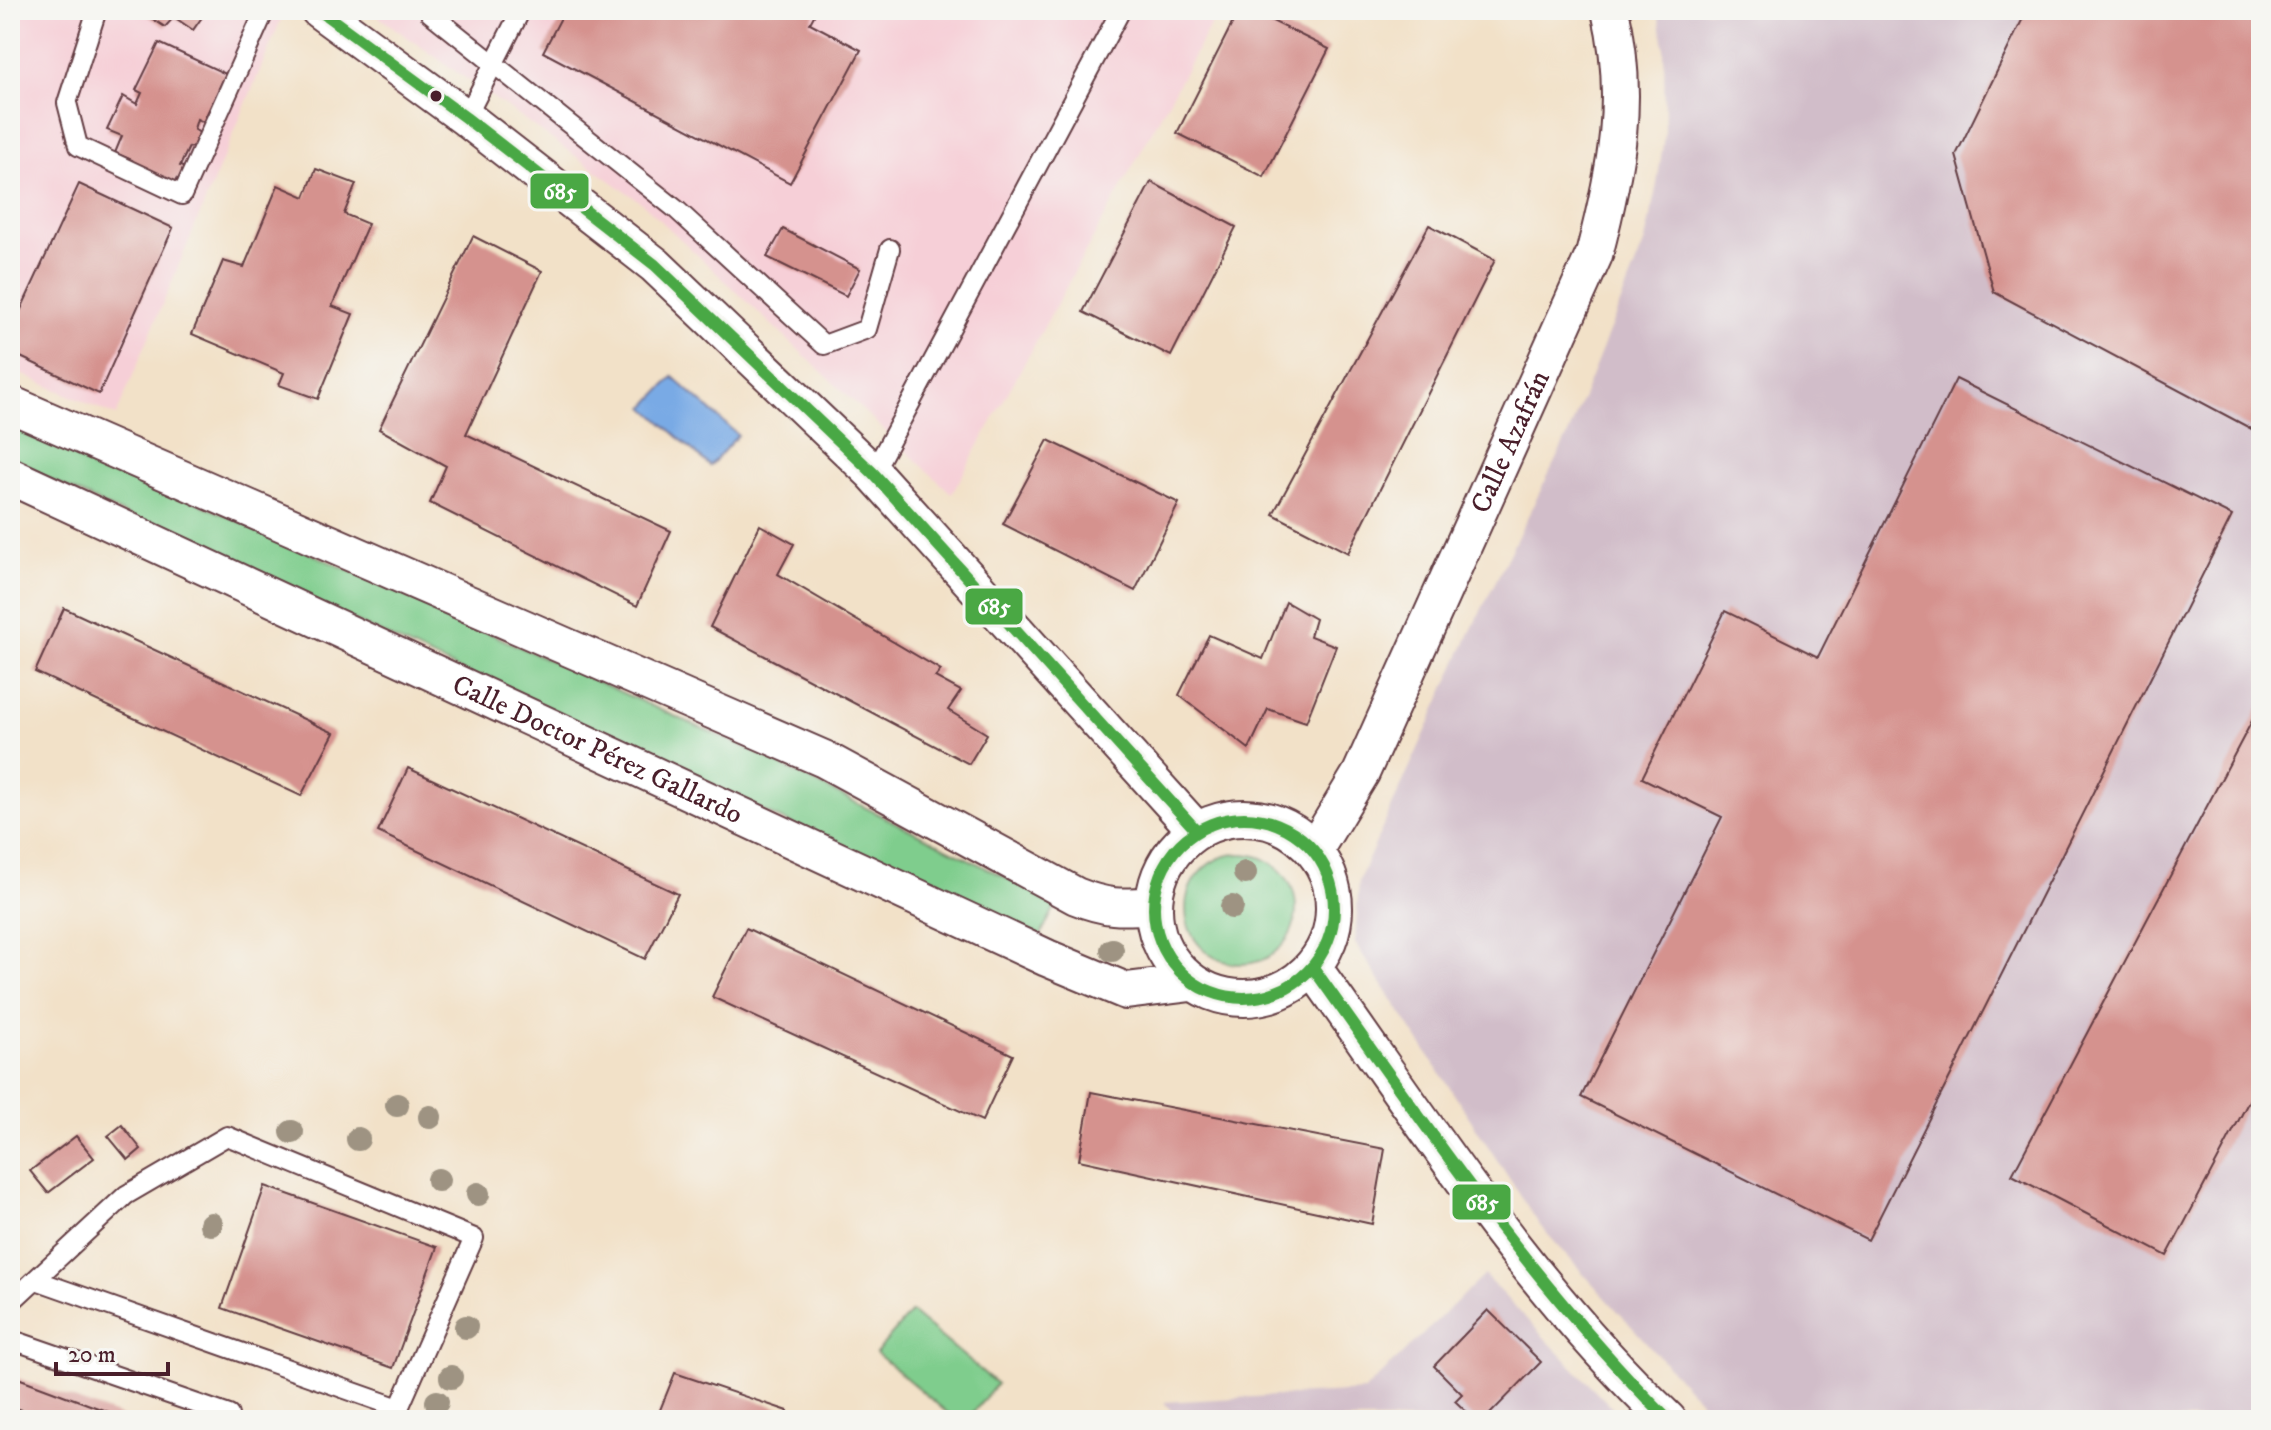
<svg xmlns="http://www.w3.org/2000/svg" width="2271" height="1430" viewBox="0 0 2271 1430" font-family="'IM FELL DW Pica',serif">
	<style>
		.built { fill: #f6cfd7 }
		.industrial { fill: #d1bdc9 }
		.green { fill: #7fcd8d; stroke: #64765c; stroke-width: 2 }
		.water { fill: #79aae5; stroke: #626488; stroke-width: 2 }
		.building { fill: #d5928e }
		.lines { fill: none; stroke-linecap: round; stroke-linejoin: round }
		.lane-casing { stroke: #633c43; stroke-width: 22 }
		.street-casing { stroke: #633c43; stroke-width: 40 }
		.lane { stroke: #fff; stroke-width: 18 }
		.street { stroke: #fff; stroke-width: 36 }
		.bus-1-casing { stroke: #f6f6f2; stroke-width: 18 }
		.bus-1 { stroke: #4aa844; stroke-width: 12 }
		.tree { fill: #9e9382 }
		.bus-dot { fill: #4a1f2b; stroke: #f6f6f2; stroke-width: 3 }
		.labels { text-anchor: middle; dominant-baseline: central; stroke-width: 7; stroke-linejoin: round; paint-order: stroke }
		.street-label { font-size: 28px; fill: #4a1f2b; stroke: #f6f6f2 }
		.line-badge { stroke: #f6f6f2; stroke-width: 3 }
		.badge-label { font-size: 22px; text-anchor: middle; font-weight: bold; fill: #fff }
	</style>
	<rect width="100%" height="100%" fill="#f6f6f2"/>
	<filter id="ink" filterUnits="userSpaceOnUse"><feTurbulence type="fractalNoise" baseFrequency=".0125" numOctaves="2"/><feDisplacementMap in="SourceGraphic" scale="16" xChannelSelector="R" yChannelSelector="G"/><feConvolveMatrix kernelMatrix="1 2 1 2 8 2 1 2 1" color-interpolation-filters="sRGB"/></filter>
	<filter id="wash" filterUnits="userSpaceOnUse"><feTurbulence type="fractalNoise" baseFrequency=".006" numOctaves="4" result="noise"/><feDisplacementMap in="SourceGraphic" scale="32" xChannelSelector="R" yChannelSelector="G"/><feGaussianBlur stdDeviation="1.8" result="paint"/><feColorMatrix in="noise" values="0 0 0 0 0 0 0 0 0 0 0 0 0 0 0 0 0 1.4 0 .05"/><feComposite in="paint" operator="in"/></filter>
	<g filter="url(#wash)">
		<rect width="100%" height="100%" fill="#f2e1c8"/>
		<g class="built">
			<polygon points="10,10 285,10 116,416 10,369"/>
			<polygon points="369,10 1219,10 952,494 642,203"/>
		</g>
		<g class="industrial">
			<polygon points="1658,10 2261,10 2261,1420 1717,1420 1541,1227 1355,943 1359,880 1469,635 1568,435 1645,241 1657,184 1665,130 1664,46"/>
			<polygon points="1484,1275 1624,1420 1179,1420 1164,1402 1364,1391"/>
		</g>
		<g class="green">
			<polygon points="10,419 748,749 1057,903 1039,939 10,461"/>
			<circle cx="1241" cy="909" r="55"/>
			<polygon points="911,1312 997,1384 967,1420 956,1420 876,1353"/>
		</g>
		<polygon class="water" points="673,377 738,435 710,466 645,407"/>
		<g id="blocks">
			<g class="building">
				<polygon points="139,10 207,10 193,30 174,17 165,27"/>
				<polygon points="565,10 817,10 810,23 861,50 790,183 543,52"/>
				<polygon points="1239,10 1250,10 1329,49 1264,177 1177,133"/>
				<polygon points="2027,10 2261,10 2261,434 1994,292 1956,155"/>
				<polygon points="159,43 226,74 203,122 197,119 194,129 201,134 194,148 189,147 180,166 185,168 179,181 177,179 173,187 129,167 132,160 115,153 122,136 107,130 123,96 137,104 142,93 136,90"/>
				<polygon points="316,169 356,184 344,214 368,224 332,306 353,314 318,399 279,385 284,373 192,334 223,261 244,267 278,185 305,197"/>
				<polygon points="1151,182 1236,227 1171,356 1083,312"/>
				<polygon points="79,184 173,228 99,394 10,352 10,333"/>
				<polygon points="1429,225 1495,260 1348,553 1273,514"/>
				<polygon points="783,229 860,269 846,296 767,257"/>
				<polygon points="473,236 542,271 466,434 671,531 637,606 430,503 446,466 379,429"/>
				<polygon points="1956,379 2232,516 1868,1240 1581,1097 1722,817 1642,778 1725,611 1818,657"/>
				<polygon points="1048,440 1179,503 1135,591 1003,524"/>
				<polygon points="760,525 794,544 778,574 941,670 935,677 961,691 948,710 987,734 969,764 710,627"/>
				<polygon points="1286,602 1315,619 1310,636 1336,646 1306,722 1268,709 1249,749 1179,695 1209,635 1263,659"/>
				<polygon points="64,608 334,733 301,796 35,672"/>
				<polygon points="2261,704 2261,1078 2167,1256 2012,1175"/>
				<polygon points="408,768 678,894 645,959 378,832"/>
				<polygon points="746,928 1013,1055 982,1121 712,997"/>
				<polygon points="1091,1092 1385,1149 1372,1224 1079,1160"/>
				<polygon points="122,1125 141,1149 128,1160 108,1136"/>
				<polygon points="76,1136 94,1158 48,1193 30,1171"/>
				<polygon points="265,1186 437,1247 393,1368 222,1308"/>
				<polygon points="1488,1310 1541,1362 1484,1420 1475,1420 1455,1401 1462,1394 1434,1366"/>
				<polygon points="675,1373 788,1411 785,1420 656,1420"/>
				<polygon points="10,1375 130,1420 48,1420 10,1406"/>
			</g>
		</g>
	</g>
	<g filter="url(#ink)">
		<use href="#blocks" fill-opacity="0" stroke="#633c43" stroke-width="2"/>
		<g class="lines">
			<defs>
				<g id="lane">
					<polyline points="97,10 67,103 78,146 182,195 265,10"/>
					<polyline points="432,10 430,13 677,210 824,345 867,329 890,249"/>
					<polyline points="466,118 521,10"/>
					<polyline points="873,473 1121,10"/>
					<polyline points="10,1303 126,1195 227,1136 474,1238 399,1408 36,1280"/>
					<polyline points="10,1339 229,1415 227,1420"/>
				</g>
				<g id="street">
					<polyline points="319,10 466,118 655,265 873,473 1196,830"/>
					<path d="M 10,404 L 824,759 L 1076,896 C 1106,908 1121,908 1152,905"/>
					<path id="s1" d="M 10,476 L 1047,958 L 1126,991 L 1191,983"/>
					<circle cx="1244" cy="908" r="90"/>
					<path id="s2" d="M 1315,849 L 1361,773 L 1594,255 C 1616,170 1631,98 1610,10"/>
					<path d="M 1314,969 C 1425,1124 1529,1288 1668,1420"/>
				</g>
			</defs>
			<use href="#lane" class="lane-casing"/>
			<use href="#street" class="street-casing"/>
			<use href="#lane" class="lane"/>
			<use href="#street" class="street"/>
			<defs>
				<g id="bus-1">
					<polyline points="319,10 466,118 655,265 873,473 1196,830"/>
					<circle cx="1244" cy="908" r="90"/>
					<path d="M 1314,969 C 1427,1128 1530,1281 1668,1420"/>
				</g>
			</defs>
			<use href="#bus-1" class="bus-1-casing"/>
			<use href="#bus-1" class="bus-1"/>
		</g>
		<g class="tree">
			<circle cx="1245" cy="873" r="12"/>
			<circle cx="1232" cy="907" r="12"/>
			<circle cx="1112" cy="950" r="12"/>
			<circle cx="397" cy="1105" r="12"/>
			<circle cx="430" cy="1117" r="12"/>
			<circle cx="292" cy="1132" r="12"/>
			<circle cx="358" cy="1139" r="12"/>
			<circle cx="438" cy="1180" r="12"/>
			<circle cx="478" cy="1194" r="12"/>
			<circle cx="211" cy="1224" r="12"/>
			<circle cx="466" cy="1327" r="12"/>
			<circle cx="451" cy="1377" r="12"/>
			<circle cx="437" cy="1402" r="12"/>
		</g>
	</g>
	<circle class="bus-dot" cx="436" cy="96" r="7"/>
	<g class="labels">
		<g class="street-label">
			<text stroke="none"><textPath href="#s2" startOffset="452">Calle Azafrán</textPath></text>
			<text stroke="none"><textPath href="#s1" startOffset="648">Calle Doctor Pérez Gallardo</textPath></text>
		</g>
	</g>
	<g class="line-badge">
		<rect x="529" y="172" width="61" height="38" rx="8" fill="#4aa844"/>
		<rect x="964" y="587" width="60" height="39" rx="8" fill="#4aa844"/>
		<rect x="1451" y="1183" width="61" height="38" rx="8" fill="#4aa844"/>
	</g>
	<g class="badge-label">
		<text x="560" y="199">685</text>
		<text x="994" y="614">685</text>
		<text x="1482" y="1210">685</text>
	</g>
	<rect width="2271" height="1430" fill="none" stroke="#f6f6f2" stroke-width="40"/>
	<path d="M56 1362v12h112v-12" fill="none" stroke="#4a1f2b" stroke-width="4"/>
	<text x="68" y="1362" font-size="24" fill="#4a1f2b" stroke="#f6f6f2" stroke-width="6" paint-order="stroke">20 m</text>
</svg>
